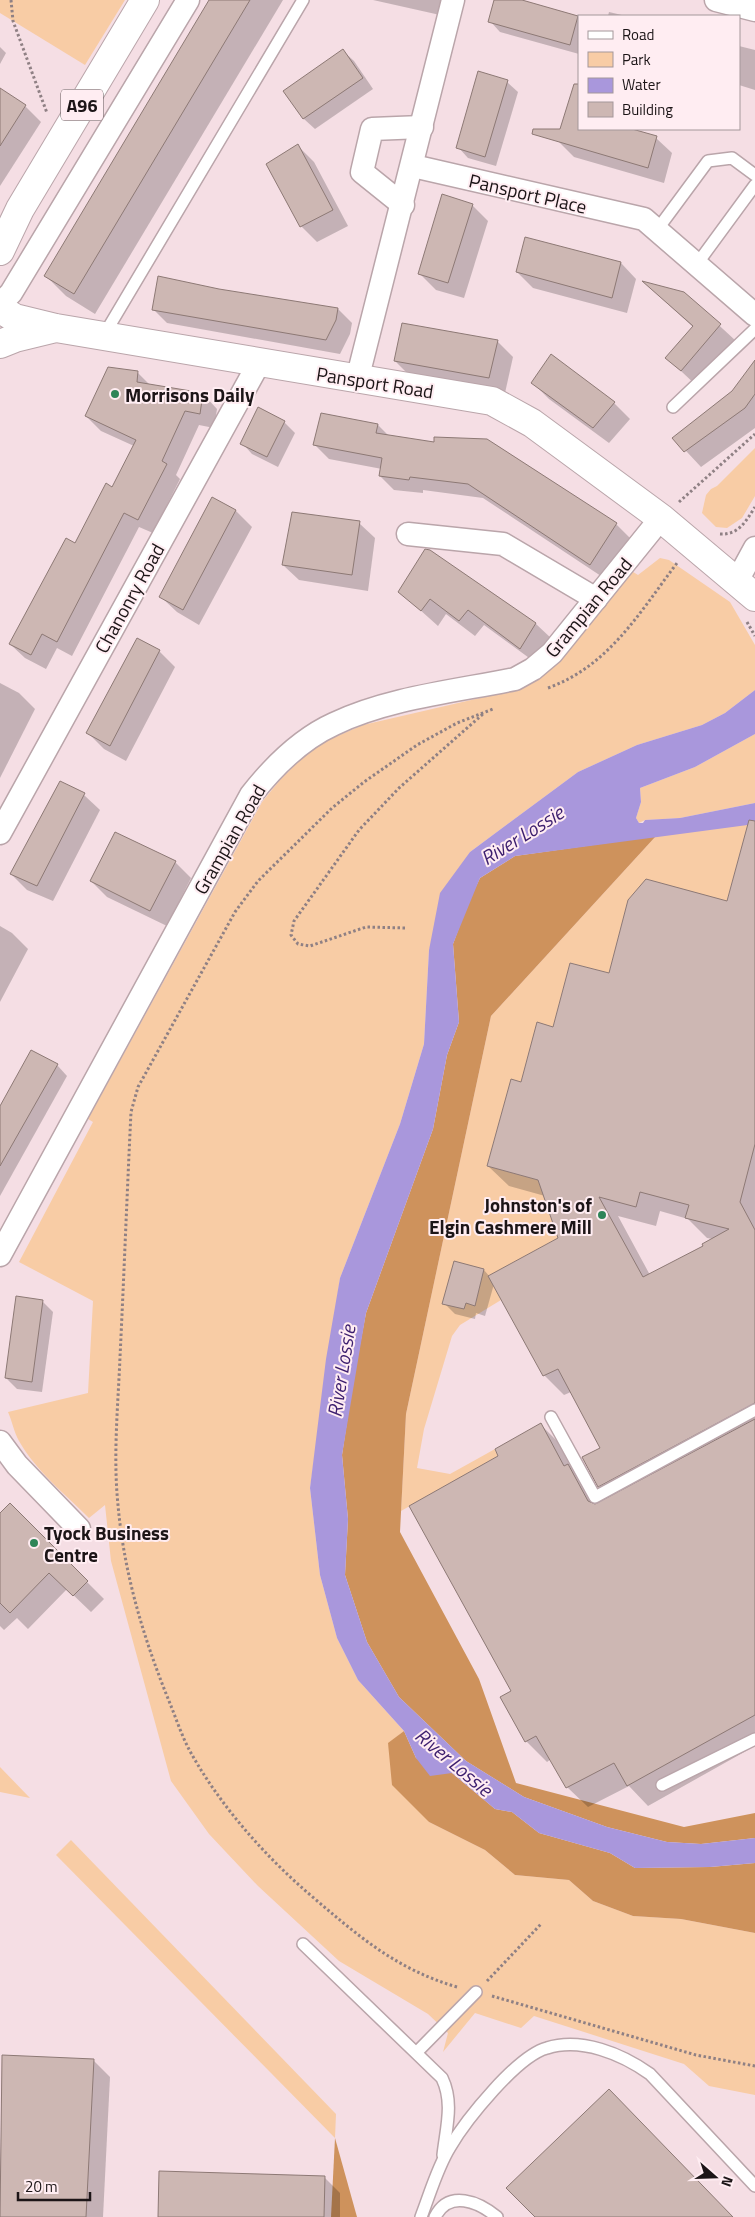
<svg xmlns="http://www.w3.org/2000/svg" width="755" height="2217" viewBox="0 0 755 2217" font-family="'Titillium Web',sans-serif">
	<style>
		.green { fill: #f8cca5 }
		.forest { fill: #ce925c }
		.water { fill: #a997dc }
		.shadow { fill: #0003; fill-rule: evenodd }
		.building { fill: #cdb7b3; stroke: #8d7975; fill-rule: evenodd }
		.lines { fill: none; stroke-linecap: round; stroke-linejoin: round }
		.lane-casing { stroke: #baa5aa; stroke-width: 14 }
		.street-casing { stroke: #baa5aa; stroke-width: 25 }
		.secondary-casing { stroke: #baa5aa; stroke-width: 30 }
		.highway-casing { stroke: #baa5aa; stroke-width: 30 }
		.path { stroke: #8f8084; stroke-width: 3; stroke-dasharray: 2.5 2.5; stroke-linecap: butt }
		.lane { stroke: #fff; stroke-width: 11 }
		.street { stroke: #fff; stroke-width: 22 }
		.secondary { stroke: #fff; stroke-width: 28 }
		.highway { stroke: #fff; stroke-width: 28 }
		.poi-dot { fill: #2e8558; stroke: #ffedf2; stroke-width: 2 }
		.labels { text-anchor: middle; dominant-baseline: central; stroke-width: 4; stroke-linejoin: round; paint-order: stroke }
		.shield { fill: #ffedf2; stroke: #605659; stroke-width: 1 }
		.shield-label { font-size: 18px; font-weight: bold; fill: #1c1517 }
		.street-label { font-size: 19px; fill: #1c1517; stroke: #ffedf2 }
		.poi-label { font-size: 19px; font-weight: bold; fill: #1c1517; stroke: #ffedf2; text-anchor: start }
		.water-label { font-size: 20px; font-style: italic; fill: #3c1e6e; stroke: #ffedf2 }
	</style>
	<rect width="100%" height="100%" fill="#f5dee4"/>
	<g class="green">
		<polygon points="0,0 125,0 85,65 0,13"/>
		<polygon points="755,448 755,496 742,518 727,528 716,527 702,513 706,495 711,489 717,486"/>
		<path d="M 660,558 L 669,560 L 730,602 L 755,645 L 755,690 L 725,713 L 702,725 L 637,745 L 578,772 L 470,852 L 429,950 L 424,1044 L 400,1124 L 340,1278 L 310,1488 L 320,1575 L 337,1638 L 358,1680 L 404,1731 L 388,1744 L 429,1822 L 485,1850 L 515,1875 L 569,1880 L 593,1901 L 633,1916 L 681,1919 L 755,1933 L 755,2095 L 709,2086 L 684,2064 L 534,2016 L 521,2028 L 475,2013 L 443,2052 L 448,2033 L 428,2014 L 339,1961 L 258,1886 L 209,1834 L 171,1781 L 111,1561 L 105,1505 L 89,1518 C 65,1494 36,1471 19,1441 C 14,1432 12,1421 8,1412 L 88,1393 L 93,1301 L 19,1262 L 93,1122 L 88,1119 L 262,802 L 280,780 L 304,756 L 328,740 L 363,725 L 514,690 L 541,678 L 630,570 L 638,575 Z"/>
		<polygon points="755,734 755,803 680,818 645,820 639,823 636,818 641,802 640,788 695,767"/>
		<polygon points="755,823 741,849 727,901 628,900 609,973 570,963 553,1027 537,1023 521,1082 511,1080 487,1166 538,1180 558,1238 489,1276 501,1300 460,1325 452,1336 424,1429 417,1468 450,1474 495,1449 498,1456 401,1511 406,1414 491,1016 656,836"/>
		<polygon points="0,1767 30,1798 0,1792"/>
		<polygon points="71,1840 336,2114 335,2138 56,1855"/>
	</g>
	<g class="forest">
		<polygon points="656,836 491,1016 406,1414 400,1532 479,1679 516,1783 684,1827 755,1813 755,1838 701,1844 667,1842 607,1827 524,1797 466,1761 399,1697 367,1642 345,1575 348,1519 342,1455 353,1382 366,1313 433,1129 447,1055 459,1022 453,944 468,903 480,878 515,856"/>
		<polygon points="404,1731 416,1758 452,1773 495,1809 512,1812 539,1833 610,1853 635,1868 710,1867 755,1863 755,1933 681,1919 633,1916 593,1901 569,1880 515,1875 485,1850 429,1822 392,1785 388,1743"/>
		<polygon points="335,2138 357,2217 331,2217"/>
	</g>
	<polygon class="water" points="755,690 755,734 695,767 640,788 641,802 636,818 639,823 643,823 645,820 680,818 755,803 755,824 515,856 480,878 453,944 459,1022 447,1055 433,1129 366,1313 342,1455 348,1519 345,1575 367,1642 399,1697 466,1761 524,1797 607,1827 667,1842 701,1844 755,1838 755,1863 710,1867 635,1868 610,1853 539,1833 512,1812 495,1809 452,1773 430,1776 416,1758 404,1731 358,1680 337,1638 320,1575 310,1488 326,1359 340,1278 400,1124 424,1044 429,950 440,893 470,852 578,772 637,745 702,725 725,713"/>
	<g class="shadow">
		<polygon points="210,0 283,0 95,314 66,296 46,276"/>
		<polygon points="373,0 443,0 440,15"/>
		<polygon points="495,0 517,0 578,17 579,54 500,32 490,21"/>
		<polygon points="609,12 626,16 608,16"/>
		<polygon points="739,46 755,50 755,90 739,85"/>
		<polygon points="0,47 6,53 0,64"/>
		<polygon points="343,51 354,61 373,89 315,129 304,119 285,91"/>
		<polygon points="507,82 518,92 496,166 468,158 458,147"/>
		<polygon points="0,89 25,106 41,122 0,186"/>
		<polygon points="579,129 627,129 656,138 672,153 664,183 574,157 558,141"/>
		<polygon points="298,146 314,162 348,226 317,242 301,226"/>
		<polygon points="472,205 488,221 464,298 436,290 420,274"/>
		<polygon points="621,263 636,279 627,313 533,288 517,272"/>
		<polygon points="646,284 684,293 736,341 697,386 667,358 693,327"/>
		<polygon points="219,290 338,309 352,323 350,334 340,354 167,323 153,309"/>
		<polygon points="497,341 513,357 505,393 411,377 395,361"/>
		<polygon points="755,362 755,428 701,467 674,438 733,391"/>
		<polygon points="138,373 151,386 203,394 217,409 214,428 199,425 176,475 180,479 153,533 139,527 72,656 57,648 46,669 25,658 10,644 113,488 134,446 101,431 86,416"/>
		<polygon points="533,383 614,403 630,419 609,443 549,399"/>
		<polygon points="322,415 378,425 389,436 435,443 487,440 616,524 630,538 604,578 483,498 423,490 423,493 394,490 380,476 382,469 329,459 315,445"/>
		<polygon points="284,422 295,433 278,467 252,454 242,443"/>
		<polygon points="213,499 236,511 252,527 199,625 177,612 161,597"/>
		<polygon points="359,523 375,538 368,591 299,580 283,565"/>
		<polygon points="430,551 536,624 552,639 536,663 484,625 475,636 446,614 438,626 400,592"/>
		<polygon points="137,640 159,651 175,667 126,761 104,749 88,733"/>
		<polygon points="0,683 19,693 35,709 0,778"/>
		<polygon points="60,782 84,795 100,810 53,901 27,890 11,874"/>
		<path d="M 755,854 L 755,1746 L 648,1806 L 629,1786 L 588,1807 L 567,1787 L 551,1759 L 547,1762 L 526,1741 L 513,1691 L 500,1457 L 541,1425 L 561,1445 L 598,1504 L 610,1498 L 599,1486 L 601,1449 L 571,1392 L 564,1395 L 544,1375 L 494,1284 L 485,1316 L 476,1313 L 475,1319 L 455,1314 L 444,1303 L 484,1270 L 490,1277 L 560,1238 L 545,1196 L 509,1186 L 488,1166 L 522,1084 L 554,1029 L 610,974 L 728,903 ZM 660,1211 L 688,1219 L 707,1238 L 713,1239 L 705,1247 L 650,1275 L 618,1216 L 656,1226 Z"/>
		<polygon points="175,862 191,878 167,926 107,897 91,881"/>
		<polygon points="0,926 12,933 28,949 0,1002"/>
		<polygon points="57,1065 67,1076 0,1196 0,1109"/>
		<polygon points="42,1301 53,1312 42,1392 17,1389 6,1378"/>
		<polygon points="10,1505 104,1599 91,1612 67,1589 28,1629 17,1618 4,1630 0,1626 0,1515"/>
		<polygon points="3,2056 94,2061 110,2077 103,2217 0,2217"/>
		<polygon points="324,2177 340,2193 340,2217 159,2217"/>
	</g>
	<g class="building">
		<polygon points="209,0 250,0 74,294 44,276"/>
		<polygon points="494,0 522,0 578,16 570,45 488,22"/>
		<polygon points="343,49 363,78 303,119 283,91"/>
		<polygon points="478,71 508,80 485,157 456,148"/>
		<polygon points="574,84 579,84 579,129 632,129 657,136 648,168 532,134 533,129 560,129"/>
		<polygon points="0,88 26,105 0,146"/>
		<polygon points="298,144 333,210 300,227 266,164"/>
		<polygon points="442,194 473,204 448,283 418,274"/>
		<polygon points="525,237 621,262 612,298 516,272"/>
		<polygon points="158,276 219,289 338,308 336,320 326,340 152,310"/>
		<polygon points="642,281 684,292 721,324 681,371 665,358 693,326"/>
		<polygon points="402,323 498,340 489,378 394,361"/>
		<polygon points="551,354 615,402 593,428 531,383"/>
		<polygon points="755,360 755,394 745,408 684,452 672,438 732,391"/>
		<polygon points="108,367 138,371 137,382 203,393 200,414 185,411 162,461 167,464 138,520 124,513 57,642 42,634 31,655 9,644 66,538 75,543 106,483 112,487 136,440 85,416"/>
		<polygon points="258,407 285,421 267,457 240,444"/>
		<polygon points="321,413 378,424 376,433 434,442 434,437 487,439 617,523 590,565 468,484 410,477 409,480 379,476 382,458 313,445"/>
		<polygon points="212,497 236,510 183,610 159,597"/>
		<polygon points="292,512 360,521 352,575 282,565"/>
		<polygon points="425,549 430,550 536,623 520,649 468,610 459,621 430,599 421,611 398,592"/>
		<polygon points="137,638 160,650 110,746 86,733"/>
		<polygon points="60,781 85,793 37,886 10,874"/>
		<path d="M 749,820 L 755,821 L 755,1144 L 740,1202 L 755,1230 L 755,1403 L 598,1487 L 582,1457 L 600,1448 L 558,1369 L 543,1376 L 488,1276 L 558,1238 L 538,1180 L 487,1166 L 511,1079 L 521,1082 L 537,1022 L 553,1027 L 570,963 L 609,973 L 628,900 L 646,879 L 727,901 ZM 640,1192 L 689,1205 L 685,1218 L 729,1229 L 702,1244 L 703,1246 L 643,1277 L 599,1197 L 636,1207 Z"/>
		<polygon points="115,832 176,861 150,911 90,881"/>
		<polygon points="31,1050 58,1064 0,1166 0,1106"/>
		<polygon points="454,1261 484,1269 475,1306 466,1303 464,1309 442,1304"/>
		<polygon points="16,1296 43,1300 32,1382 5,1378"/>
		<polygon points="755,1419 755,1715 627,1786 614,1763 566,1788 536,1736 525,1742 500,1697 511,1691 409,1506 498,1456 495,1449 541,1423 564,1466 568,1464 588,1501 595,1504"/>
		<polygon points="10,1503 88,1581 73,1596 49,1573 10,1613 0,1603 0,1513"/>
		<polygon points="2,2055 94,2059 86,2217 0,2217"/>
		<polygon points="609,2089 733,2217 535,2217 506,2188"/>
		<polygon points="159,2171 325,2176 324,2217 158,2217"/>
	</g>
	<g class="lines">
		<defs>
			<g id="lane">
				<polyline points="657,230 708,161 732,158 755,175"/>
				<polyline points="697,264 755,185"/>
				<polyline points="104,335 303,0"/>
				<polyline points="673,407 755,329"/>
				<polyline points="551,1417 595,1497 755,1410"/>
				<polyline points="662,1785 755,1739"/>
				<path d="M 303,1944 L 442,2078 C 454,2103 446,2128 443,2155"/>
				<polyline points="417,2052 476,1992"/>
				<path d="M 421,2217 C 430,2194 437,2168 450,2147 C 466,2120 517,2056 547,2048 C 581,2037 622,2054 650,2074 L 755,2186"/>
				<path d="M 435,2217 C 449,2189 479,2202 497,2217"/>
			</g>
			<g id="street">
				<polyline points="716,0 755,10"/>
				<polyline points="413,166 644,219 755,315"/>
				<polyline points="403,205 362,172 372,129 422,127"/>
				<polyline points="0,304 11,293 188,0"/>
				<polyline points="357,380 453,0"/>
				<polyline points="408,534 503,544 596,599"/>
				<polyline points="737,581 755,548"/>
				<polyline points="0,833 259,363"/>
				<path d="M 0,1255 L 251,795 C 273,767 301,739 334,724 C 388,698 456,691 515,679 L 533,669 L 552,653 L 661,518"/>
				<polyline points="0,1442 17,1465 79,1529"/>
			</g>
			<g id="secondary">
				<polyline points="0,309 15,318 56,328 492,401 532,423 566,448 661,518 755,597"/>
				<polyline points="0,344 15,338 52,329"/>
			</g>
			<polyline id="highway" points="0,251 20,209 145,0"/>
		</defs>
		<use href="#lane" class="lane-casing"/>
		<use href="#street" class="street-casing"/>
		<use href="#secondary" class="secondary-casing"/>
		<use href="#highway" class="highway-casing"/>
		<g class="path">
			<polyline points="11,0 13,21 47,113"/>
			<polyline points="679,502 755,434"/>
			<path d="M 720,534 C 739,535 746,521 755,507"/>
			<polyline points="747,622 755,636"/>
			<path d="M 548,688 C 609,666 640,612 677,563"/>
			<polyline points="405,928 366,927 310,946 298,944 291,935 294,921 359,830 399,788 483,714"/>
			<polyline points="487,1981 542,1923"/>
			<path d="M 457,1987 C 395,1969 356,1934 308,1893 C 263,1854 220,1805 191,1753 C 182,1737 176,1718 169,1701 C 143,1637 124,1573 118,1505 C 113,1456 118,1406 120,1357 C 124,1275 127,1194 131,1112 L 138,1087 L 235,912 L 258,881 L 332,808 L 364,782 L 417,745 L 457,723 L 493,709"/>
			<polyline points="492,1996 696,2055 755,2066"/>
		</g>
		<use href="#lane" class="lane"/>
		<use href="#street" class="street"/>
		<use href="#secondary" class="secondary"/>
		<use href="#highway" class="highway"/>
	</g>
	<g class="poi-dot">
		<circle cx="115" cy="394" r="5"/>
		<circle cx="602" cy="1215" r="5"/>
		<circle cx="34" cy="1543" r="5"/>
	</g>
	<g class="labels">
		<rect class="shield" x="61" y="89.5" width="42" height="31" rx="4"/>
		<g class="shield-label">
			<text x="82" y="105">A96</text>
		</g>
		<g class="street-label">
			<text transform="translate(528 193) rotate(13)">Pansport Place</text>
			<text transform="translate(375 382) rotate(9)">Pansport Road</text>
			<text transform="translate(129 598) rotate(-61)">Chanonry Road</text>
			<text transform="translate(588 607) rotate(-50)">Grampian Road</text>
			<text transform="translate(229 839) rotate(-60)">Grampian Road</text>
		</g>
		<g class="poi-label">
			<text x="125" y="394">Morrisons Daily</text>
			<text x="592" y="1204" text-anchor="end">Johnston's of<tspan x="592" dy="22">Elgin Cashmere Mill</tspan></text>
			<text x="44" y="1532">Tyock Business<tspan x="44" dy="22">Centre</tspan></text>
		</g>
		<g class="water-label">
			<text transform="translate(522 835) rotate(-32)">River Lossie</text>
			<text transform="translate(341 1371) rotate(-81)">River Lossie</text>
			<text transform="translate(454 1762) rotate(40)">River Lossie</text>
		</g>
	</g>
	<rect x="578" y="15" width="162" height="115" fill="#ffedf2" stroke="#a4979a"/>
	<rect x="588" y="31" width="25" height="8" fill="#ffffff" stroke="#a4979a"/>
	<text x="622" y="40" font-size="15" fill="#1c1517">Road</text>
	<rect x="588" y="52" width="25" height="15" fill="#f8cca5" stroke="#a4979a"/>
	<text x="622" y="65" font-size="15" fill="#1c1517">Park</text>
	<rect x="588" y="78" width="25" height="15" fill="#a997dc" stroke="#a4979a"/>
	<text x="622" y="90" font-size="15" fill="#1c1517">Water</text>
	<rect x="588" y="102" width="25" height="15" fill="#cdb7b3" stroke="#a4979a"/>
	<text x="622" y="115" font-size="15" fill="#1c1517">Building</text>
	<g transform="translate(715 2177) rotate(110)" stroke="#ffedf2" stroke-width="4" paint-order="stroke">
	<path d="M0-4L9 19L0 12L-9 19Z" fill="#1c1517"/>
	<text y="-8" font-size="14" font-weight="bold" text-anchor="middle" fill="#1c1517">N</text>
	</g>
	<path d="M18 2192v8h72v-8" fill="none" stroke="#1c1517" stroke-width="2.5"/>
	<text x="25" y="2192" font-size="15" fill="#1c1517" stroke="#ffedf2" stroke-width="4" paint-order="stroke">20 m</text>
</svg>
